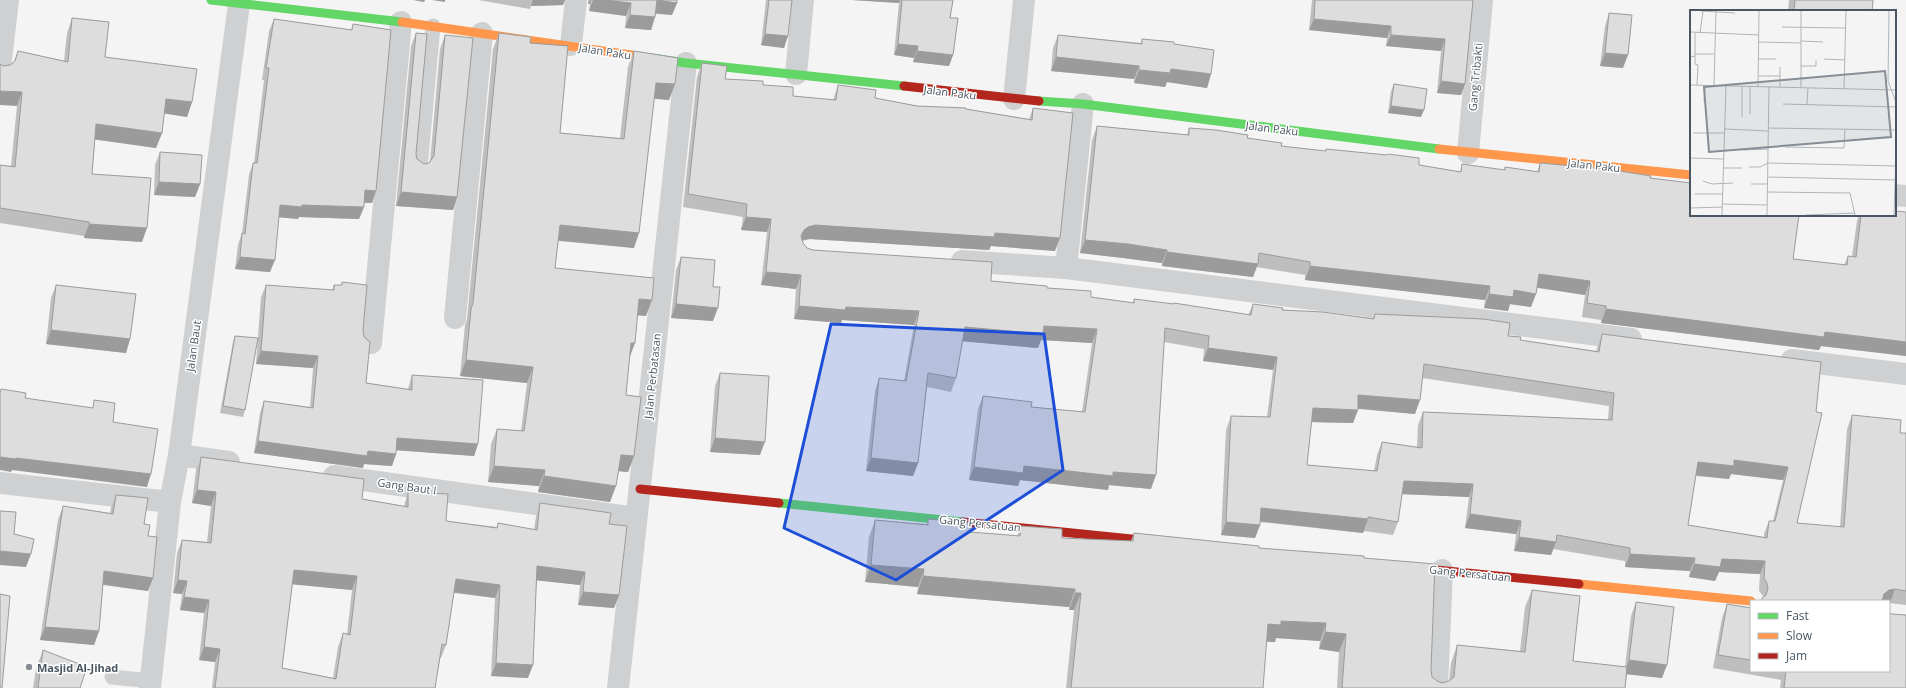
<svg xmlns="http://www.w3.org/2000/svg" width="1906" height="688" viewBox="0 0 1906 688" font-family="'Open Sans',sans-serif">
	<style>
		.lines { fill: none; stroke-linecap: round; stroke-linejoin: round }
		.lane { stroke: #ced0d2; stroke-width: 15 }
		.street { stroke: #ced0d2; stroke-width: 22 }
		.fast { stroke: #63d668; stroke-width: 9 }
		.slow { stroke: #ff974d; stroke-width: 9 }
		.jam { stroke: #b3261e; stroke-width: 9 }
		.wall { fill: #bebebf; fill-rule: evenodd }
		.shaded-wall { fill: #9b9b9b }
		.building { fill: #ddddde; stroke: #9b9b9b; fill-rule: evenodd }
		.marked { fill: #1d4ed8; fill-opacity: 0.2; stroke: #1d4ed8; stroke-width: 3; stroke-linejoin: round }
		.poi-dot { fill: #868d94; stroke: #fff; stroke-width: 1.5 }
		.labels { text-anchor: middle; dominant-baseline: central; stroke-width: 3; stroke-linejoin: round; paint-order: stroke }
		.street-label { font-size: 11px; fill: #4a5661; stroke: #fff }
		.poi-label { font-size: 11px; font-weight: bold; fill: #4a5661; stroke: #fff; text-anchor: start }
		.inset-road { fill: none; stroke: #b0b5b9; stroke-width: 1 }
		.view { fill: #868d94; fill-opacity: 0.15; stroke: #868d94; stroke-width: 2 }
		.inset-edge { fill: none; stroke: #4a5661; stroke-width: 2 }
	</style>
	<rect width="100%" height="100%" fill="#f4f4f4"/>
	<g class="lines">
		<g class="lane">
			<polyline points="420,168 433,26"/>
			<polyline points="112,677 151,681"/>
		</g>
		<g class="street">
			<polyline points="571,45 576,0"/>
			<polyline points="0,68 8,0"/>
			<polyline points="796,74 803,0"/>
			<polyline points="1014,99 1024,0"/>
			<polyline points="1468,153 1482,0"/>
			<polyline points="1895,195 1906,196"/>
			<polyline points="962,261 1066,268 1631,339"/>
			<polyline points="1066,268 1083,104"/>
			<polyline points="455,318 482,33"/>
			<polyline points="371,343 401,22"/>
			<polyline points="1792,360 1906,374"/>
			<polyline points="179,455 229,462"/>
			<polyline points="334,476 636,518"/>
			<polyline points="0,483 170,502"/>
			<polyline points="150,688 170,502 179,455 239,4"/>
			<polyline points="618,688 686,63"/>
			<polyline points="1437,688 1442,570"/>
		</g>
		<g class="fast">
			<polyline points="211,0 402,22"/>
			<polyline points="631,55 686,63 904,86"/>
			<polyline points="1039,101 1083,104 1439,149"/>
			<polyline points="779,503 963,522"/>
		</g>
		<g class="slow">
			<polyline points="402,22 631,55"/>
			<polyline points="1439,149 1691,175"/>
			<polyline points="1579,584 1751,601"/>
		</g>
		<g class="jam">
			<polyline points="904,86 1039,101"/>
			<polyline points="640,489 779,503"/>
			<polyline points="963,522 1161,542"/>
			<polyline points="1406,567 1579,584"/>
		</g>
	</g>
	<g class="wall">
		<polygon points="478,0 565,0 563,5 531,6 530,9"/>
		<polygon points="588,0 677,0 677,3 672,15 656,14 655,17 651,30 625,28 626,16 589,11 590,4 588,4"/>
		<polygon points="766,0 792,0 784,48 761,45"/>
		<polygon points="852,0 953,0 950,18 953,55 949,66 913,62 914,58 894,55 899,3"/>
		<polygon points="1312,0 1473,0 1465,84 1461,95 1437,93 1441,51 1386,46 1387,38 1309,30"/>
		<polygon points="1789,0 1873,0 1872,11 1788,11"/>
		<polygon points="1609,13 1623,68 1600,66 1605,26"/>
		<polygon points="72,18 105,57 192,102 187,117 164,113 162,133 156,148 95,139 92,174 142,242 84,238 84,236 0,223 0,165 11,166 17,106 3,66 10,65 14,62 18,51 64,61 67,33"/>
		<polygon points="274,19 351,30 353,24 376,191 372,203 364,203 364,207 359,219 299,217 298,219 278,217 270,272 235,269 238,245 242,233 249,175 253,163 254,163 264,80 262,80 269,31"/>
		<polygon points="416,33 416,154 417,159 424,164 429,163 430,162 440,49 445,35 457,197 453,210 396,206 411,46"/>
		<polygon points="499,33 530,43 560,133 620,138 628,67 634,51 675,84 669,100 654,99 634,248 558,241 555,268 646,316 638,315 629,357 626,395 634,456 628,472 619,471 610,502 538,492 539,486 488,482 491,444 497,429 521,431 527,383 460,376 465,325 467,319 493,49"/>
		<polygon points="1058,35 1141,43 1142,39 1174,44 1211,74 1207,88 1167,82 1165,87 1134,83 1134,79 1051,71 1053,48"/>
		<path d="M 702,63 L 725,79 L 763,85 L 793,96 L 833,100 L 838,85 L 875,98 L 917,106 L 966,109 L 1029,119 L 1033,108 L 1055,251 L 991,246 L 989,250 L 810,239 L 802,241 L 803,243 L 807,248 L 813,250 L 991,281 L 1047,288 L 1091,297 L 1133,303 L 1134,299 L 1248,315 L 1253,304 L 1282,310 L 1373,318 L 1375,314 L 1508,336 L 1520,340 L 1596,351 L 1597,348 L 1602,334 L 1821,362 L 1797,523 L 1840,527 L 1847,429 L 1852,415 L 1900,433 L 1906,433 L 1906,605 L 1889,603 L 1889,601 L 1761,601 L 1763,598 L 1763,596 L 1759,591 L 1760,574 L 1719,572 L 1715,581 L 1689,577 L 1690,571 L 1625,567 L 1625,561 L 1553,549 L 1551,555 L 1514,551 L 1516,534 L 1465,528 L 1469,497 L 1402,494 L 1398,522 L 1393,535 L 1364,531 L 1363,533 L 1260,522 L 1260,525 L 1255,538 L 1221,535 L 1226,430 L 1231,416 L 1267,417 L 1273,370 L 1203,361 L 1204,349 L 1164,342 L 1151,489 L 1109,485 L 1108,490 L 1020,480 L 1018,486 L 969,480 L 978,409 L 983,396 L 1031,407 L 1082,412 L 1092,343 L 1041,340 L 1038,348 L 962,341 L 956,378 L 951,392 L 927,387 L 918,463 L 913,476 L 866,471 L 875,391 L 879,378 L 904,381 L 914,325 L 842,320 L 841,323 L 794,319 L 796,289 L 761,285 L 767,232 L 741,230 L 743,217 L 683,207 L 697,77 ZM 1422,378 L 1609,406 L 1608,420 L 1423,412 L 1418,425 L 1417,447 L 1382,442 L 1377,455 L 1374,471 L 1307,465 L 1311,422 L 1353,423 L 1358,409 L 1415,414 ZM 1731,474 L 1783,480 L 1773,521 L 1769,521 L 1764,534 L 1764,537 L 1688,525 L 1696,476 L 1729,479 Z"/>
		<polygon points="1394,84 1421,117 1388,113 1391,91"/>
		<polygon points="1097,126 1187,135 1189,128 1247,138 1281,146 1326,151 1326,149 1460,172 1462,164 1504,170 1505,167 1537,172 1540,163 1650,178 1793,259 1844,265 1848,256 1852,256 1857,221 1859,215 1895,215 1906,212 1906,356 1821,346 1819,350 1601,323 1601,320 1582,317 1585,295 1537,288 1531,307 1510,304 1508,311 1484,308 1485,300 1305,280 1305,275 1256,267 1253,277 1162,266 1162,263 1123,258 1080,253 1092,140"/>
		<polygon points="160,152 200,184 195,197 154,195 155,165"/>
		<polygon points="681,257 713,287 713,321 671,318 676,270"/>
		<polygon points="342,282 363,330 366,383 408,389 412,375 478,444 474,456 396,450 396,454 392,466 364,464 363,468 254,453 260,413 264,401 310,407 313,368 256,364 261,297 266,285 332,290 334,285 341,285"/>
		<polygon points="56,285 130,339 126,353 46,344 51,298"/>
		<polygon points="235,336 245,410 243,417 220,413 233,342"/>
		<polygon points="720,373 760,455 710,452 715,386"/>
		<path d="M 201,457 L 362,499 L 404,506 L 408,492 L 446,521 L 497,527 L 498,523 L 534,530 L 536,517 L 540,503 L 609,524 L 619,595 L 614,608 L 578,605 L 580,585 L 537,580 L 528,678 L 491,676 L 495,598 L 454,593 L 446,645 L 441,658 L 440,658 L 435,688 L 212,688 L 215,662 L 199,660 L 204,613 L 180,610 L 182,594 L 173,593 L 177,553 L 182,540 L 207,542 L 211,506 L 192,503 L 196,470 ZM 292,584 L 352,590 L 347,634 L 343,633 L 338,647 L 333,678 L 282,668 Z"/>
		<polygon points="116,495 144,524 148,536 153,578 148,591 103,585 99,631 94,645 40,640 58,520 63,506 110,513 111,508"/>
		<polygon points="928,519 970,532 1017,536 1021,526 1062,538 1131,541 1134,533 1259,548 1364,558 1431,670 1432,677 1437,681 1442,683 1449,682 1451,663 1457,645 1520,651 1525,607 1532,590 1573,661 1625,667 1631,616 1636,602 1662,678 1627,674 1625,688 1337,688 1339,652 1319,649 1320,641 1276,638 1275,642 1266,642 1263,688 1066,688 1074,610 1069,610 1069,607 917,594 918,587 865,582 869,537 875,520 927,524"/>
		<polygon points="1727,604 1751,608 1751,671 1889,671 1906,688 1780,688 1781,680 1713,668 1722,618"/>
		<polygon points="43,650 80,688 33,688 36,669"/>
	</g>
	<g class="shaded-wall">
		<polygon points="413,0 425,0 424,2"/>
		<polygon points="432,0 445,0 445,2"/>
		<polygon points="533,0 565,0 563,5 531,6"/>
		<polygon points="590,0 591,0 590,4 588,4"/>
		<polygon points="593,0 605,0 631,3 626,16 589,11"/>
		<polygon points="657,0 677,3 672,15 653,13"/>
		<polygon points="852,0 900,0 899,3"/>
		<polygon points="630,15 655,17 651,30 625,28"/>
		<polygon points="1314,19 1391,26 1387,38 1309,30"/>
		<polygon points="765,34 788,36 784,48 761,45"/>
		<polygon points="1391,35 1445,39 1441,51 1386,46"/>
		<polygon points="898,44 918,46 914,58 894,55"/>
		<polygon points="917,51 953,55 949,66 913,62"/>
		<polygon points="1605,53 1628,55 1623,68 1600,66"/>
		<polygon points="1056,57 1139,66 1134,79 1051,71"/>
		<polygon points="1171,69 1211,74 1207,88 1167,82 1165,87 1134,83 1139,70"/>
		<polygon points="1441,81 1465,84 1461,95 1437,93"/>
		<polygon points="656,83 675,84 669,100 650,98"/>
		<polygon points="0,91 22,92 17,106 0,105"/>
		<polygon points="166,99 192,102 187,117 161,113"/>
		<polygon points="1391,106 1424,110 1421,117 1388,113"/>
		<polygon points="96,124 162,133 156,148 91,139"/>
		<polygon points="159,182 200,184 195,197 154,195"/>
		<polygon points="365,190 376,191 372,203 360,202"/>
		<polygon points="401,192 457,197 453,210 396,206"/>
		<polygon points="280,205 302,205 364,207 359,219 299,217 298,219 275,217"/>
		<polygon points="746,217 771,219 767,232 741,230"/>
		<polygon points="89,224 147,228 142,242 84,238"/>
		<polygon points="560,225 639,233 634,248 554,240"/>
		<polygon points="815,225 995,233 1060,238 1055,251 991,246 989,250 810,239 803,240 799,244 804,230 808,227"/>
		<polygon points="1085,240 1128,244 1167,250 1162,263 1123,258 1080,253"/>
		<polygon points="1167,252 1258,264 1253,277 1162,266"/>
		<polygon points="240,257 275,260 270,272 235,269"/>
		<polygon points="1310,266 1490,286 1485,300 1305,280"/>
		<polygon points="766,272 801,275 796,289 761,285"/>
		<polygon points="1539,274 1590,281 1585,295 1534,287"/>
		<polygon points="1514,290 1536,294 1531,307 1510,304 1508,311 1484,308 1489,294"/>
		<polygon points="639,299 652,300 646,316 634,315"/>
		<polygon points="676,304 718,308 713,321 671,318"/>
		<polygon points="799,306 846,307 919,311 914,325 842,320 841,323 794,319"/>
		<polygon points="1606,309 1825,332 1906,342 1906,356 1821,346 1819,350 1601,323"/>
		<polygon points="1044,326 1097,329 1092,343 1041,340 1038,348 960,341 965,327"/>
		<polygon points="51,330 130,339 126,353 46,344"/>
		<polygon points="631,343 635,343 629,359"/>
		<polygon points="1208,348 1277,357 1273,370 1203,361"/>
		<polygon points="261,351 318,356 313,368 256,364"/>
		<polygon points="466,360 533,367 527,383 460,376"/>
		<polygon points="1358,395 1420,400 1415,414 1353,408"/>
		<polygon points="1313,408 1358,410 1353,423 1308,422"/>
		<polygon points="397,438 478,444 474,456 393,450"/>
		<polygon points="715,438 765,442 760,455 710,452"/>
		<polygon points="258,441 396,454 392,466 364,464 363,468 254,453"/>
		<polygon points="621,455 634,456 628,472 616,471"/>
		<polygon points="0,457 16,458 151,474 147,487 12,470 11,472 0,470"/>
		<polygon points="871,458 918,463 913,476 866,471"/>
		<polygon points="1734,460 1788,467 1783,480 1731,474 1729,479 1693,475 1698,462"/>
		<polygon points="494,466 545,470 539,486 488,482"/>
		<polygon points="1024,466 1113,472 1156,475 1151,489 1109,485 1108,490 1020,480 1018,486 969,480 974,467"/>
		<polygon points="544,476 616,486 610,502 538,492"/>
		<polygon points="1404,481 1473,484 1469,497 1399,494"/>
		<polygon points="197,490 216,492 211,506 192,503"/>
		<polygon points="1261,508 1368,519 1363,533 1256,521"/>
		<polygon points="1470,514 1521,521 1516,534 1465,528"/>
		<polygon points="1226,522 1260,525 1255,538 1221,535"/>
		<polygon points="1519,537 1556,542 1551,555 1514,551"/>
		<polygon points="0,551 31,554 26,567 0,565"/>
		<polygon points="1630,554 1695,558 1690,571 1625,567"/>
		<polygon points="1722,559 1765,561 1760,574 1719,572 1715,581 1689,577 1694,564"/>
		<polygon points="871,565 924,569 918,587 865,582"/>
		<polygon points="537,566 585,572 580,585 533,580"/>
		<polygon points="294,570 357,576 352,590 289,584"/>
		<polygon points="104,571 153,578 148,591 99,584"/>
		<polygon points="923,576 1075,589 1069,607 917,594"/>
		<polygon points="456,579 500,585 495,598 451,592"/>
		<polygon points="178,580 187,581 182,594 173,593"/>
		<polygon points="1895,589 1890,603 1889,603 1889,601 1881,601 1884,594 1889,590"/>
		<polygon points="583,592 619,595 614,608 578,605"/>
		<polygon points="1075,593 1081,593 1074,610 1069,610"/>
		<polygon points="184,597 209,600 204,613 180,610"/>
		<polygon points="1281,621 1326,623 1320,641 1276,638 1275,642 1261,641 1268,624"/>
		<polygon points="45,627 99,631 94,645 40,640"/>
		<polygon points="1325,632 1346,634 1339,652 1319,649"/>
		<polygon points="204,647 220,649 215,662 199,660"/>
		<polygon points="1629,660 1667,665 1662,678 1624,674"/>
		<polygon points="496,663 533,665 528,678 491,676"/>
	</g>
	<g class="building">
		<polygon points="605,0 677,0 677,3 657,0 655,17 630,15 631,3"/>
		<polygon points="769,0 792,0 788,36 765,34"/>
		<polygon points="902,0 953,0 950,18 958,18 953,55 917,51 918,46 898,44"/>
		<polygon points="1315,0 1473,0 1465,84 1441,81 1445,39 1391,35 1391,26 1314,19"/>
		<polygon points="1795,0 1873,0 1872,11 1794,11"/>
		<polygon points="1609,13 1632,15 1628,55 1605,53"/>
		<polygon points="72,18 109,22 105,57 197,69 192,102 166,99 162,133 96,124 92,174 151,178 147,228 89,224 89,222 0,208 0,165 15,167 22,92 0,91 0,64 3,66 10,65 15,61 18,51 68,62"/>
		<polygon points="274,19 352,30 353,24 391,30 376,191 365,190 364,207 302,205 302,207 280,205 275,260 240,257 242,233 245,234 253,163 257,163 269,68 266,68"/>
		<polygon points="416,33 427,34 416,154 417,159 424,164 429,163 434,156 445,35 473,38 457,197 401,192"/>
		<polygon points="499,33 531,37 530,43 568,46 560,133 624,139 634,51 678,58 675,84 656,83 639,233 560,225 555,268 654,278 652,300 639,299 635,343 631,343 626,395 641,397 634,456 621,455 616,486 544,476 545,470 494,466 497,429 524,431 533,367 466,360 471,309 473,303"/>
		<polygon points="1058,35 1142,44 1142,39 1174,42 1174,44 1214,50 1211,74 1171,69 1170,73 1139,70 1139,66 1056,57"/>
		<path d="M 702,63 L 727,66 L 725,79 L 763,81 L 763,85 L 793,87 L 793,96 L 836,100 L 838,85 L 876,90 L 875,98 L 917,106 L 966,108 L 966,109 L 1032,120 L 1033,108 L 1073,113 L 1060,238 L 995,233 L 994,237 L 815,225 L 808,227 L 804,230 L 801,236 L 803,243 L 807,248 L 813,250 L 992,262 L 991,281 L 1047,286 L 1047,288 L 1091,291 L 1091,297 L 1134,303 L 1134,299 L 1174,304 L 1174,303 L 1251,315 L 1253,304 L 1283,308 L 1282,310 L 1323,312 L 1374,319 L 1375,314 L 1483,319 L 1510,323 L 1508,336 L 1521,337 L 1520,340 L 1599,352 L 1602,334 L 1821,362 L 1816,412 L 1822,413 L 1797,523 L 1844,527 L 1852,415 L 1901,420 L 1900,433 L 1906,433 L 1906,591 L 1895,589 L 1889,590 L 1884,594 L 1882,601 L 1762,601 L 1762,598 L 1766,595 L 1768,588 L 1767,583 L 1764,578 L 1765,561 L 1722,559 L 1720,567 L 1694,564 L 1695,558 L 1630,554 L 1630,548 L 1557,535 L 1556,542 L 1519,537 L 1521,521 L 1470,514 L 1473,484 L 1404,481 L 1398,522 L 1368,517 L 1368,519 L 1261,508 L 1260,525 L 1226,522 L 1231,416 L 1270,417 L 1277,357 L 1208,348 L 1209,336 L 1165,328 L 1156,475 L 1113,472 L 1113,476 L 1024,466 L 1023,473 L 974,467 L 983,396 L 1032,402 L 1031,407 L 1085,412 L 1097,329 L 1044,326 L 1043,334 L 965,327 L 956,378 L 928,373 L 918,463 L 871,458 L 879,378 L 906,381 L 919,311 L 846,307 L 845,310 L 799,306 L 801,275 L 766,272 L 771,219 L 746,217 L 747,204 L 688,194 ZM 1424,364 L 1614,393 L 1612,420 L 1423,412 L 1422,448 L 1382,442 L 1377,471 L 1307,465 L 1313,408 L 1358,410 L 1358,395 L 1420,400 ZM 1734,460 L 1788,467 L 1775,521 L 1769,521 L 1767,538 L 1688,525 L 1698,462 L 1734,466 Z"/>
		<polygon points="1394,84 1427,89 1424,110 1391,106"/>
		<polygon points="1097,126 1189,135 1189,128 1216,130 1248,135 1247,138 1282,143 1281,146 1326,151 1326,149 1387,155 1388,154 1419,158 1419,165 1461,172 1462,164 1505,170 1505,167 1539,172 1540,163 1607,169 1651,176 1650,178 1691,183 1691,215 1799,215 1793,259 1847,265 1848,256 1856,257 1861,215 1895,215 1895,211 1906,212 1906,342 1825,332 1824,337 1606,309 1606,306 1587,303 1590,281 1539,274 1536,294 1514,290 1513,297 1489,294 1490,286 1310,266 1310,262 1259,253 1258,264 1167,252 1167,250 1128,244 1085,240"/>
		<polygon points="160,152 202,155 200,184 159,182"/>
		<polygon points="681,257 715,260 713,287 720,287 718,308 676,304"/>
		<polygon points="342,282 367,285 363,330 364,337 370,342 366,383 412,390 412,375 483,380 478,444 397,438 396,454 368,451 367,456 258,441 264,401 313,408 318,356 261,351 266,285 334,290 334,285 342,285"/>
		<polygon points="56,285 136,294 130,339 51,330"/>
		<polygon points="235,336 258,338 245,410 223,406"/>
		<polygon points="720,373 769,376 765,442 715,438"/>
		<polygon points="1,389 26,393 25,398 93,408 94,400 115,403 113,422 158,429 151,474 16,458 16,459 0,457 0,393"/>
		<path d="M 201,457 L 364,479 L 362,499 L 408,507 L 408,492 L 448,494 L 446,521 L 497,528 L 498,523 L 537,530 L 540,503 L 611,513 L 609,524 L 627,526 L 619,595 L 583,592 L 585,572 L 537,566 L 533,665 L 496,663 L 500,585 L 456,579 L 446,645 L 442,644 L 435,688 L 215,688 L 220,649 L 204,647 L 209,600 L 184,597 L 187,581 L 178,580 L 182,540 L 211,543 L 216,492 L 197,490 ZM 294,570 L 357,576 L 350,635 L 343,633 L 336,679 L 282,668 Z"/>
		<polygon points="116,495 148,498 144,524 150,525 148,536 157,537 153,578 104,571 99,631 45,627 63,506 113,514"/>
		<polygon points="0,511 16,512 14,534 34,539 31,554 0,551"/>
		<polygon points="928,519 971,523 970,532 1020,536 1021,526 1062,529 1062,538 1133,541 1134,533 1259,546 1259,548 1364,556 1364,558 1435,564 1431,670 1432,677 1437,681 1442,683 1449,681 1454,677 1457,645 1525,652 1532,590 1580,596 1573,661 1627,667 1625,688 1342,688 1346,634 1325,632 1326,623 1281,621 1281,625 1268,624 1263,688 1071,688 1081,593 1075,593 1075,589 923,576 924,569 871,565 875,520 928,525"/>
		<polygon points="0,594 10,596 2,688 0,688"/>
		<polygon points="1636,602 1674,607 1667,665 1629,660"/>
		<polygon points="1727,604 1751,608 1751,660 1718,655"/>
		<polygon points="1889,613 1892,614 1906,615 1906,688 1784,688 1786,671 1889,671"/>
		<polygon points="43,650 87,667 80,688 38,688"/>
	</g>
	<path class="marked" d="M 831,324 L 1044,334 L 1063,470 L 896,580 L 784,528 Z"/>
	<circle class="poi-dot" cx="29" cy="667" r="4"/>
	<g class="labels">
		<g class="street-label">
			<text transform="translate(605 51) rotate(9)">Jalan Paku</text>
			<text transform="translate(1475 77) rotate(-85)">Gang Tribakti</text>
			<text transform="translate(950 92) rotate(7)">Jalan Paku</text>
			<text transform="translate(1272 128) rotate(7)">Jalan Paku</text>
			<text transform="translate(1594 165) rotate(6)">Jalan Paku</text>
			<text transform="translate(193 346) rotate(-82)">Jalan Baut</text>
			<text transform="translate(652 376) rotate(-84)">Jalan Perbatasan</text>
			<text transform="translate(407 486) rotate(8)">Gang Baut I</text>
			<text transform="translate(980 523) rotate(6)">Gang Persatuan</text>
			<text transform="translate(1470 573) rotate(6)">Gang Persatuan</text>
		</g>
		<g class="poi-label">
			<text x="37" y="667">Masjid Al-Jihad</text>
		</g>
	</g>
	<g transform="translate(1690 10)">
		<rect width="206" height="206" fill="#f4f4f4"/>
		<path class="inset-road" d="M 11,1 L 45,3M 199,1 L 198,71 L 206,92M 92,17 L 156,18M 0,22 L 69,25M 10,23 L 13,1M 111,31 L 133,32M 69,32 L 111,33M 5,44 L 5,23M 5,46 L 5,54 L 8,55 L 7,75M 0,47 L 5,46 L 5,44 L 24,44M 69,49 L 86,49M 134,49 L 155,50M 111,56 L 126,56 L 126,50M 90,57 L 90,77M 69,66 L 90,66M 0,75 L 206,80M 24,75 L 26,1M 68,77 L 69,1M 111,78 L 111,1M 154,79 L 156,1M 14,92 L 15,75M 93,94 L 206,97M 117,94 L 118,78M 60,104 L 60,76M 52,107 L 52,76M 79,118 L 206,120M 34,119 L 78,121M 3,123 L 34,123M 95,137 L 154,138 L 155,119M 53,140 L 78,139M 0,148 L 34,149M 59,157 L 70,157 L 78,153 L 206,156M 33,158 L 52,158M 78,167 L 205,170M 13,171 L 22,174 L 43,173M 61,174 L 77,174M 77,182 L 160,183 L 165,205M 5,184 L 33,184M 33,194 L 77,195M 0,198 L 33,197M 32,205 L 36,76M 77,205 L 79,77M 116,205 L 165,203M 204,205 L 206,146"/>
		<path class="view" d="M 195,61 L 201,127 L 19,142 L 14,77 Z"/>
		<rect width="206" height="206" class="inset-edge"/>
	</g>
	<rect x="1750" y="600" width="140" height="72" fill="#ffffff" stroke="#b7bbc0"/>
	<rect x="1758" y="613" width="20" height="6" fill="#63d668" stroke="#b7bbc0"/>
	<text x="1786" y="620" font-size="12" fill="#4a5661">Fast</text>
	<rect x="1758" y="633" width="20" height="6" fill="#ff974d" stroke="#b7bbc0"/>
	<text x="1786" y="640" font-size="12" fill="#4a5661">Slow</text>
	<rect x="1758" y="653" width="20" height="6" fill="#b3261e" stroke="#b7bbc0"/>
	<text x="1786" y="660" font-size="12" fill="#4a5661">Jam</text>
</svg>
